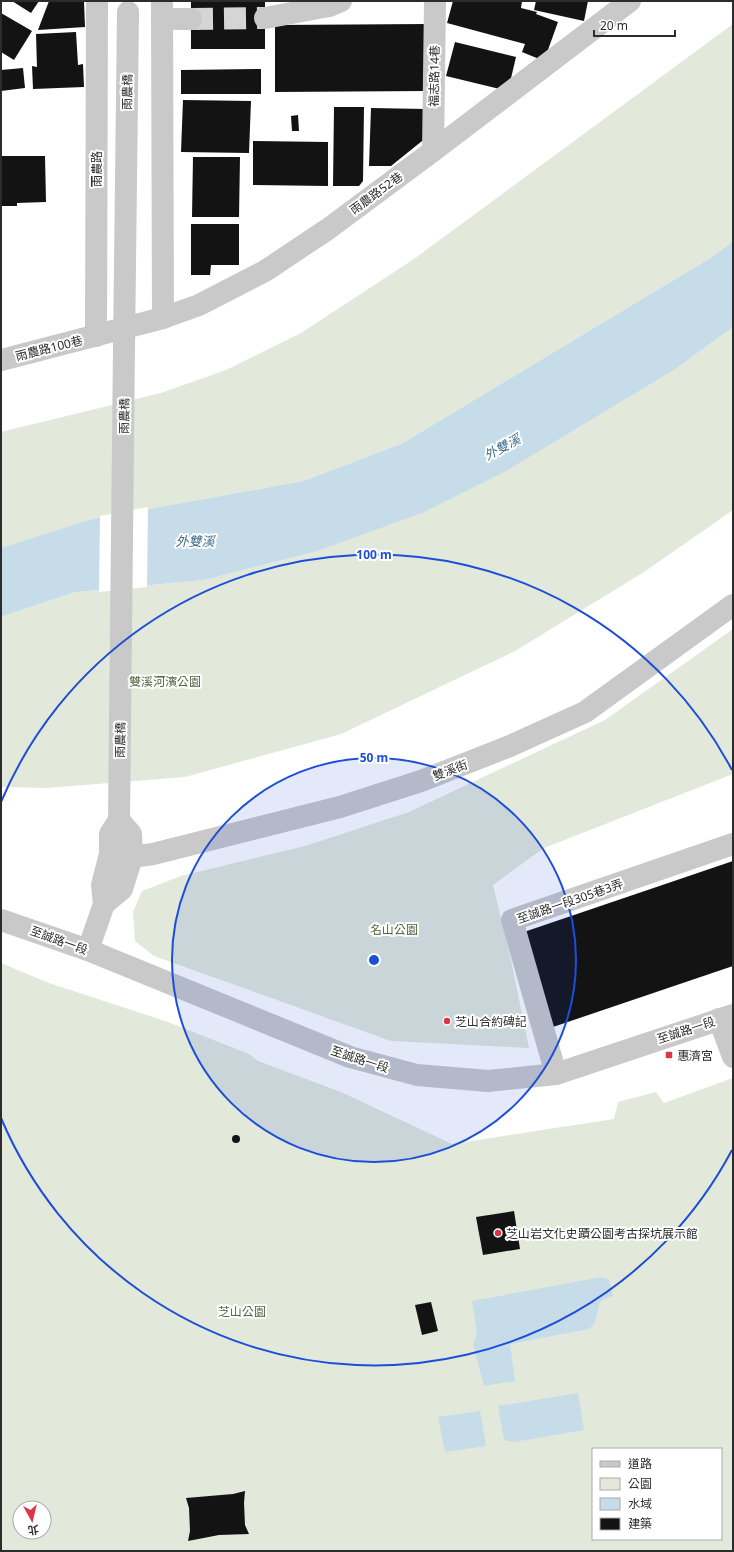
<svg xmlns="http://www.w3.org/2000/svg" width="734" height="1552" viewBox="0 0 734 1552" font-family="'Noto Sans','Noto Sans TC',sans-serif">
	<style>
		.green { fill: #e2e9da; fill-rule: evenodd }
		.water { fill: #c6dce9 }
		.pier { fill: #fff }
		.building { fill: #131313 }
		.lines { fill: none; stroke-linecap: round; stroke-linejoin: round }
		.minor-tunnel { stroke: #d5d5d5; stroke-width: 22; stroke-dasharray: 22 11; stroke-linecap: butt }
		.minor { stroke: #c9c9c9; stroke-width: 22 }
		.minor-bridge { stroke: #c9c9c9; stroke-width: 22 }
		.ring { fill: none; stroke: #1d4ed8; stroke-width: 2 }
		.poi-dot { fill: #dc3544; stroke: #fff; stroke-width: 1.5 }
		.labels { text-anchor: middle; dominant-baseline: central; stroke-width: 4; stroke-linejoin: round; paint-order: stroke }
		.street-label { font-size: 12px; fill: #2c2c2c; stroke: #fff }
		.park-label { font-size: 12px; fill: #50653c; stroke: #fff }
		.poi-label { font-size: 12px; fill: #2c2c2c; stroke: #fff; text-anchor: start }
		.water-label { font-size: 13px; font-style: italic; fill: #3f6e89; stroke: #fff }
		.centre { fill: #1d4ed8; stroke: #fff; stroke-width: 2 }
		.ring-label { font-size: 12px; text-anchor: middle; font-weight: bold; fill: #1d4ed8; stroke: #fff; stroke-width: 4; stroke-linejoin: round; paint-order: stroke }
	</style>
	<rect width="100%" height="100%" fill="#fff"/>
	<g class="green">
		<polygon points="733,24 733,241 712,257 401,444 303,481 88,520 1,548 1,432 161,393 226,370 301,333 414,259"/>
		<polygon points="733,327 733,510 644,572 515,651 341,734 185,777 46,788 1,787 1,617 76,592 204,580 314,552 677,368"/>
		<polygon points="733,629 733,774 544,848 493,885 511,960 529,1048 391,1041 154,956 135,941 133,912 142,891 181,876 305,846 409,812 605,720"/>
		<path d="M 1,963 L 49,983 L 168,1022 L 249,1054 L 258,1061 L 341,1092 L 452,1144 L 614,1119 L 618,1102 L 656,1092 L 664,1103 L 733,1078 L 733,1551 L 1,1551 ZM 593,1449 L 721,1449 L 721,1539 L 593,1539 ZM 20,1508 L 44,1508 L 44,1532 L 20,1532 Z"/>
	</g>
	<g class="water">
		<polygon points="733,241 733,327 677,368 506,471 422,513 314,552 204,580 76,592 1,617 1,548 88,520 303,481 401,444 712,257"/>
		<polygon points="602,1277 609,1280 613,1296 600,1302 595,1323 589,1329 510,1344 515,1381 484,1386 473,1344 477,1334 472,1301"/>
		<polygon points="578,1393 584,1430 514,1442 504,1440 498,1406"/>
		<polygon points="480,1411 486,1446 445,1452 438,1417"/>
	</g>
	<polygon class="pier" points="148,507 147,587 99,592 100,516"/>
	<g class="building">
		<polygon points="12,1 39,1 31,13"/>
		<polygon points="49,1 84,1 85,27 38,30"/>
		<rect x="191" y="1" width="74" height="48"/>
		<polygon points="453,1 522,1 521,8 537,12 536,14 558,22 544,61 522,52 525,44 447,23"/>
		<polygon points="536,1 588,1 584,21 534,10"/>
		<polygon points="1,13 32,31 14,60 1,52"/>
		<polygon points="427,24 427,91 275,92 275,25"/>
		<polygon points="76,32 78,65 83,64 84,87 33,89 32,66 37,67 36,34"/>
		<polygon points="455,42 516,57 508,91 446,76"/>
		<polygon points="23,68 25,88 1,91 1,70"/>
		<polygon points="261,69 261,94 181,94 181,70"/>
		<polygon points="183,100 251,101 249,153 181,152"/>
		<polygon points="334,107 364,107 363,181 359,186 333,186"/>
		<polygon points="371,108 426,109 427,137 391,166 369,166"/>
		<polygon points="298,115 299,131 292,131 291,116"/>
		<polygon points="253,141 328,142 328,186 253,185"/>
		<polygon points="1,156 45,156 46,202 17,203 17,206 1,206"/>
		<polygon points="193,157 240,157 239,217 192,217"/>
		<polygon points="191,224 239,224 239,265 211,265 210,275 191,275"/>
		<polygon points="733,861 733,966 553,1027 521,933"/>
		<circle cx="236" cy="1139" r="4"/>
		<polygon points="514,1211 520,1249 483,1255 476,1217"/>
		<polygon points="431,1302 438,1331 422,1335 415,1305"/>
		<polygon points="245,1491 244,1503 245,1525 249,1534 219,1535 188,1541 190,1531 189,1508 186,1498 233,1494"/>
	</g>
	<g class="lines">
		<polyline class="minor-tunnel" points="191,19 265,18"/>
		<g class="minor">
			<polyline points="162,1 163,318"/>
			<polyline points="265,18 329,6 341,1"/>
			<polyline points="162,19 191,19"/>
			<polyline points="433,151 435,1"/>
			<polyline points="96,336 97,1"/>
			<polyline points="1,360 163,318 199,305 265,271 328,229 433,151 630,1"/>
			<polyline points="119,820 124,347"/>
			<polyline points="132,857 153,854 340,807 421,781 510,746 585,712 733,605"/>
			<polyline points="104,904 102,885 110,854 110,834 119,820"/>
			<polyline points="1,920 88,950 350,1057 417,1075 488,1081 556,1074 733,1015"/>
			<polyline points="88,950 104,904 122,889 132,857 131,834 119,820"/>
			<polyline points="719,1019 733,1057"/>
			<polyline points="556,1074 512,920 733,844"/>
		</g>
		<polyline class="minor-bridge" points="124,347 128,12"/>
	</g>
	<circle cx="374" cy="960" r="202" fill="#1d4ed8" fill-opacity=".12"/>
	<g class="ring">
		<circle cx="374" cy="960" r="202"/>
		<path d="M732 1150A405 405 0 0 1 1 1118M1 802A405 405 0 0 1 732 770"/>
	</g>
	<g class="poi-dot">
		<circle cx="447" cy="1021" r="4"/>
		<rect x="665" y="1051" width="8" height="8" rx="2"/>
		<circle cx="498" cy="1233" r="4"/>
	</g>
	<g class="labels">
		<g class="street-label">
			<text transform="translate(434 76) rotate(-89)">福志路14巷</text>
			<text transform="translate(127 92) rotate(-89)">雨農橋</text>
			<text transform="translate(96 169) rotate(-90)">雨農路</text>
			<text transform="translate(376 193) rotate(-36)">雨農路52巷</text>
			<text transform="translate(49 348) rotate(-14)">雨農路100巷</text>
			<text transform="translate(124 416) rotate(-89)">雨農橋</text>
			<text transform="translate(120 740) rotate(-89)">雨農橋</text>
			<text transform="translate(450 770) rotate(-21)">雙溪街</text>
			<text transform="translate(570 901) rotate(-19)">至誠路一段305巷3弄</text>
			<text transform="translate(59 940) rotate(20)">至誠路一段</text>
			<text transform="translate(686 1030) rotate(-18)">至誠路一段</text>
			<text transform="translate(360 1059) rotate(18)">至誠路一段</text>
		</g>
		<g class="park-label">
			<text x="165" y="681">雙溪河濱公園</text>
			<text x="394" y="929">名山公園</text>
			<text x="242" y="1311">芝山公園</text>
		</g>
		<g class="poi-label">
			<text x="455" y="1021">芝山合約碑記</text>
			<text x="677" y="1055">惠濟宮</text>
			<text x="506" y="1233">芝山岩文化史蹟公園考古探坑展示館</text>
		</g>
		<g class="water-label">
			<text transform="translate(502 447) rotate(-28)">外雙溪</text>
			<text x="195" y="541">外雙溪</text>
		</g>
	</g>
	<circle cx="374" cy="960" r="6" class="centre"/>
	<g class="ring-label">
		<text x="374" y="559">100 m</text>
		<text x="374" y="762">50 m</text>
	</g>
	<rect width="734" height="1552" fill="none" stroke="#2c2c2c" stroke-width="4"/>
	<rect x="592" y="1448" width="130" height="92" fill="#ffffff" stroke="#ababab"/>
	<rect x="600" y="1461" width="20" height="6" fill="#c9c9c9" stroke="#ababab"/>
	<text x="628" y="1468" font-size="12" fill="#2c2c2c">道路</text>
	<rect x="600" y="1478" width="20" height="12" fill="#e2e9da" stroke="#ababab"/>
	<text x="628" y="1488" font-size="12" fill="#2c2c2c">公園</text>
	<rect x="600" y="1498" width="20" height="12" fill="#c6dce9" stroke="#ababab"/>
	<text x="628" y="1508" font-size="12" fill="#2c2c2c">水域</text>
	<rect x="600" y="1518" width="20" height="12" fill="#131313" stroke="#ababab"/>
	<text x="628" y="1528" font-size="12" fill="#2c2c2c">建築</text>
	<g transform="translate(32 1520) rotate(172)"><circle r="19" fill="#ffffff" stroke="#ababab"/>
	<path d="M0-3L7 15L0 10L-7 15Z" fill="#dc3544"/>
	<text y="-6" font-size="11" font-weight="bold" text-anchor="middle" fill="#2c2c2c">北</text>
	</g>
	<path d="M594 30v6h81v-6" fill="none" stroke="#2c2c2c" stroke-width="2"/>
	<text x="600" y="30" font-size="12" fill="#2c2c2c" stroke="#ffffff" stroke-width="3" paint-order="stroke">20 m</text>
</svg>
